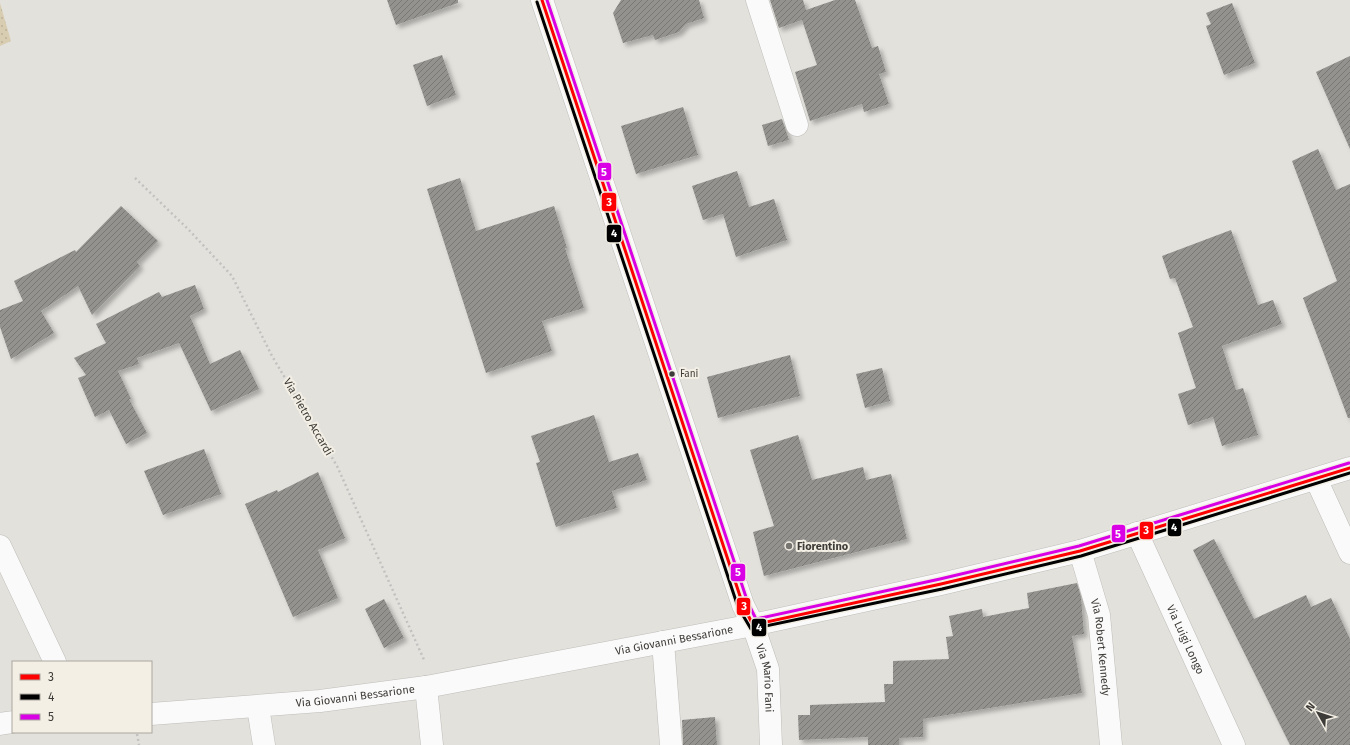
<svg xmlns="http://www.w3.org/2000/svg" width="1350" height="745" viewBox="0 0 1350 745" font-family="'Fira Sans',sans-serif">
	<style>
		.grass { fill: url(#grass-dots) }
		.building { fill: url(#building-hatch); filter: url(#shadow) }
		.lines { fill: none; stroke-linecap: round; stroke-linejoin: round }
		.minor-casing { stroke: #bebdb9; stroke-width: 23 }
		.path { stroke: #c2c1c0; stroke-width: 2.5; stroke-dasharray: 2 3; stroke-linecap: butt }
		.minor { stroke: #fbfafa; stroke-width: 22 }
		.bus-1-casing { stroke: #f3efe5; stroke-width: 6 }
		.bus-2-casing { stroke: #f3efe5; stroke-width: 6 }
		.bus-3-casing { stroke: #f3efe5; stroke-width: 6 }
		.bus-1 { stroke: #f00; stroke-width: 3 }
		.bus-2 { stroke: #000; stroke-width: 3 }
		.bus-3 { stroke: #da00e5; stroke-width: 3 }
		.bus-dot { fill: #3e3c38; stroke: #f3efe5; stroke-width: 1.5 }
		.poi-dot { fill: #777671; stroke: #f3efe5; stroke-width: 1.5 }
		.labels { text-anchor: middle; dominant-baseline: central; stroke-width: 4; stroke-linejoin: round; paint-order: stroke }
		.bus-label { font-size: 10px; fill: #3e3c38; stroke: #f3efe5; text-anchor: start }
		.street-label { font-size: 11px; fill: #3e3c38; stroke: #f3efe5 }
		.poi-label { font-size: 11px; font-weight: bold; fill: #3e3c38; stroke: #f3efe5; text-anchor: start }
		.line-badge { stroke: #f3efe5; stroke-width: 1.5 }
		.badge-label { font-size: 11px; text-anchor: middle; font-weight: bold; fill: #fff }
	</style>
	<defs>
		<pattern id="grass-dots" width="8" height="8" patternUnits="userSpaceOnUse"><rect width="8" height="8" fill="#d9cdb1"/><path d="M2 2h.1M6 6h.1" fill="none" stroke="#bbb199" stroke-width="1.8" stroke-linecap="round"/></pattern>
		<pattern id="building-hatch" width="6" height="6" patternUnits="userSpaceOnUse"><rect width="6" height="6" fill="#93928e"/><path d="M-1 1l2-2M0 6l6-6M5 7l2-2" fill="none" stroke="#797875"/></pattern>
		<filter id="shadow"><feDropShadow dx="3.5" dy="3.5" stdDeviation="2" flood-color="#0004"/></filter>
	</defs>
	<rect width="100%" height="100%" fill="#e2e1dc"/>
	<polygon class="grass" points="0,3 11,41 0,46"/>
	<g class="building">
		<polygon points="387,0 458,0 458,3 396,25"/>
		<polygon points="621,0 699,0 704,18 686,24 679,32 655,40 653,35 623,43 613,13"/>
		<polygon points="770,0 803,0 806,10 835,0 855,0 872,48 878,46 886,72 879,74 889,104 864,112 862,104 810,121 795,72 817,65 802,20 779,28"/>
		<polygon points="1232,3 1255,63 1224,75 1206,26 1211,24 1206,13"/>
		<polygon points="442,55 456,95 427,106 413,65"/>
		<polygon points="1350,56 1350,149 1316,72"/>
		<polygon points="683,107 698,155 636,174 621,126"/>
		<polygon points="782,119 789,140 768,146 762,125"/>
		<polygon points="1318,149 1336,190 1350,184 1350,418 1348,418 1303,298 1337,281 1292,161"/>
		<polygon points="737,171 749,207 774,199 787,240 736,257 723,214 703,220 692,186"/>
		<polygon points="460,178 476,231 554,206 567,248 565,248 584,308 542,321 552,351 486,373 427,189"/>
		<polygon points="121,206 158,241 137,262 140,266 92,315 78,286 41,311 54,333 11,359 0,327 0,310 23,301 14,281 75,250 76,252"/>
		<polygon points="1231,230 1258,305 1273,300 1282,324 1222,346 1236,390 1243,388 1258,435 1222,446 1213,417 1188,425 1178,394 1196,388 1178,333 1193,327 1175,278 1170,279 1162,256"/>
		<polygon points="195,285 204,309 190,316 210,364 240,350 259,389 211,411 179,343 137,358 139,364 118,371 131,399 129,399 147,433 126,444 109,410 95,417 78,378 86,375 74,358 106,343 96,324 159,292 162,297"/>
		<polygon points="790,355 800,396 718,418 707,377"/>
		<polygon points="882,368 890,401 865,408 856,374"/>
		<polygon points="594,415 609,462 638,453 647,480 612,491 617,508 556,527 536,463 540,462 531,436"/>
		<polygon points="798,435 812,480 863,467 866,480 891,474 907,539 764,576 753,532 774,526 750,450"/>
		<polygon points="204,449 221,494 163,515 144,471"/>
		<polygon points="318,472 345,538 318,550 338,598 293,617 245,504 277,490 278,492"/>
		<polygon points="1214,539 1254,619 1306,595 1311,607 1331,598 1350,639 1350,745 1290,745 1193,550"/>
		<polygon points="1077,583 1081,597 1084,634 1072,636 1082,693 923,719 923,737 899,738 899,745 868,745 868,737 799,740 798,715 810,715 810,705 885,702 884,684 893,684 893,661 949,659 946,637 953,636 949,616 982,609 983,617 1029,608 1027,593"/>
		<polygon points="384,599 404,638 384,648 365,609"/>
		<polygon points="715,717 717,745 683,745 682,720"/>
	</g>
	<g class="lines">
		<defs>
			<g id="minor">
				<path id="s1" d="M 542,0 L 743,605 L 753,625 L 768,669 L 771,745"/>
				<polyline points="757,0 797,125"/>
				<polyline points="1316,479 1350,553"/>
				<path id="s2" d="M 1137,533 L 1234,745"/>
				<polyline points="0,546 55,662"/>
				<path id="s3" d="M 1080,551 L 1099,615 L 1111,745"/>
				<polyline points="663,642 671,745"/>
				<polyline points="426,687 432,745"/>
				<polyline points="258,707 264,745"/>
				<path id="s4" d="M 151,714 L 320,701 L 426,687 L 753,625 L 941,584 L 1080,551 L 1350,468"/>
				<polyline points="0,724 13,722"/>
			</g>
		</defs>
		<use href="#minor" class="minor-casing"/>
		<g class="path">
			<polyline points="135,178 188,229 232,276 272,356 337,466 425,662"/>
			<polyline points="137,734 139,745"/>
		</g>
		<use href="#minor" class="minor"/>
		<defs>
			<polyline id="bus-1" points="542,0 743,605 753,625 941,584 1080,551 1350,468"/>
			<polyline id="bus-2" points="537,2 738,607 751,629 942,589 1081,556 1350,473"/>
			<polyline id="bus-3" points="547,0 748,603 756,619 940,579 1079,546 1349,463"/>
		</defs>
		<use href="#bus-1" class="bus-1-casing"/>
		<use href="#bus-2" class="bus-2-casing"/>
		<use href="#bus-3" class="bus-3-casing"/>
		<use href="#bus-1" class="bus-1"/>
		<use href="#bus-2" class="bus-2"/>
		<use href="#bus-3" class="bus-3"/>
	</g>
	<circle class="bus-dot" cx="672" cy="374" r="3.5"/>
	<circle class="poi-dot" cx="789" cy="546" r="4"/>
	<g class="labels">
		<g class="bus-label">
			<text x="680" y="374">Fani</text>
		</g>
		<g class="street-label">
			<text transform="translate(308 417) rotate(60)">Via Pietro Accardi</text>
			<text stroke="none"><textPath href="#s2" startOffset="117">Via Luigi Longo</textPath></text>
			<text stroke="none"><textPath href="#s4" startOffset="529">Via Giovanni Bessarione</textPath></text>
			<text stroke="none"><textPath href="#s3" startOffset="99">Via Robert Kennedy</textPath></text>
			<text stroke="none"><textPath href="#s1" startOffset="715">Via Mario Fani</textPath></text>
			<text stroke="none"><textPath href="#s4" startOffset="205">Via Giovanni Bessarione</textPath></text>
		</g>
		<g class="poi-label">
			<text x="797" y="546">Fiorentino</text>
		</g>
	</g>
	<g class="line-badge">
		<rect x="597" y="162" width="15" height="19" rx="4" fill="#da00e5"/>
		<rect x="601" y="192" width="16" height="20" rx="4" fill="#f00"/>
		<rect x="606" y="224" width="16" height="19" rx="4" fill="#000"/>
		<rect x="1167" y="518" width="15" height="19" rx="4" fill="#000"/>
		<rect x="1139" y="521" width="15" height="19" rx="4" fill="#f00"/>
		<rect x="1111" y="524" width="15" height="19" rx="4" fill="#da00e5"/>
		<rect x="730" y="563" width="16" height="19" rx="4" fill="#da00e5"/>
		<rect x="736" y="597" width="15" height="19" rx="4" fill="#f00"/>
		<rect x="751" y="618" width="16" height="19" rx="4" fill="#000"/>
	</g>
	<g class="badge-label">
		<text x="604" y="176">5</text>
		<text x="609" y="206">3</text>
		<text x="614" y="237">4</text>
		<text x="1174" y="531">4</text>
		<text x="1146" y="534">3</text>
		<text x="1118" y="538">5</text>
		<text x="738" y="576">5</text>
		<text x="744" y="610">3</text>
		<text x="759" y="631">4</text>
	</g>
	<rect x="12" y="661" width="140" height="72" fill="#f3efe5" stroke="#aba7a0"/>
	<rect x="20" y="674" width="20" height="6" fill="#ff0000" stroke="#aba7a0"/>
	<text x="48" y="681" font-size="12" fill="#3e3c38">3</text>
	<rect x="20" y="694" width="20" height="6" fill="#000000" stroke="#aba7a0"/>
	<text x="48" y="701" font-size="12" fill="#3e3c38">4</text>
	<rect x="20" y="714" width="20" height="6" fill="#da00e5" stroke="#aba7a0"/>
	<text x="48" y="721" font-size="12" fill="#3e3c38">5</text>
	<g transform="translate(1318 713) rotate(309)" stroke="#f3efe5" stroke-width="3" paint-order="stroke">
	<path d="M0-3L7 15L0 10L-7 15Z" fill="#3e3c38"/>
	<text y="-6" font-size="11" font-weight="bold" text-anchor="middle" fill="#3e3c38">N</text>
	</g>
</svg>
